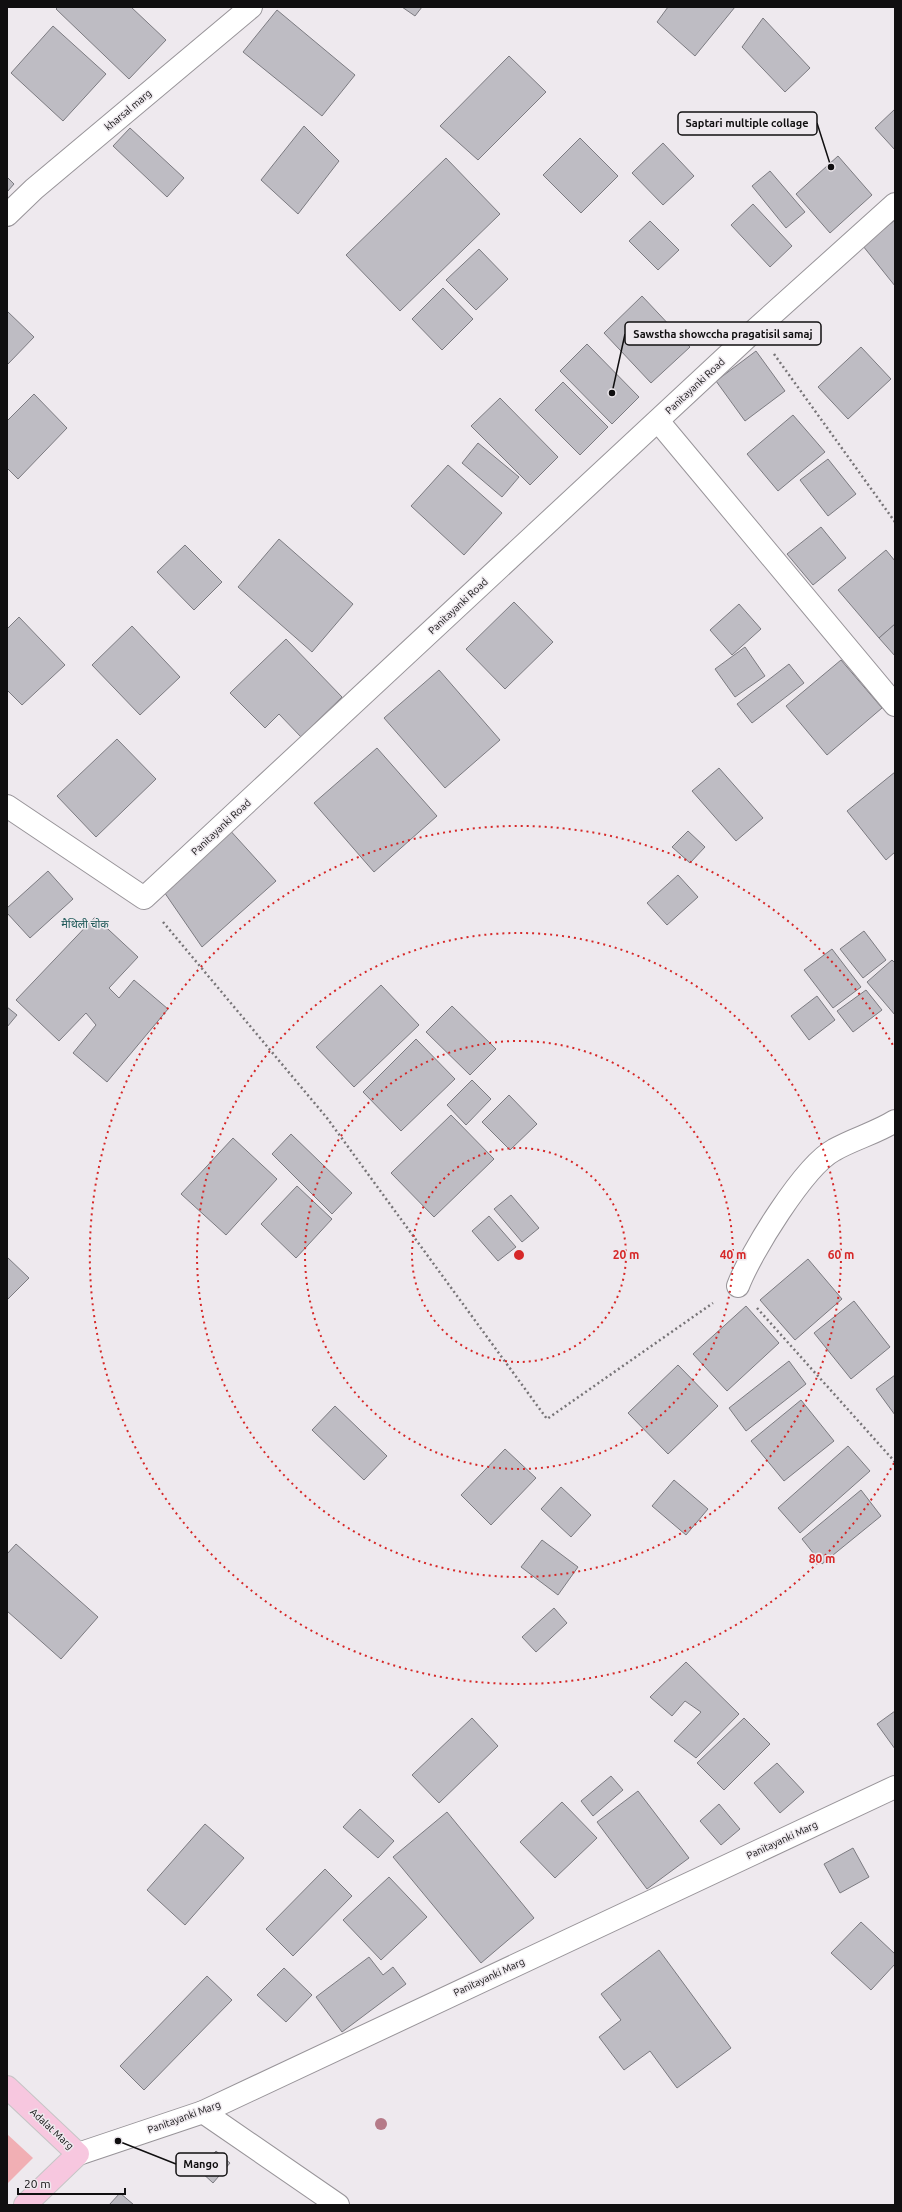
<svg xmlns="http://www.w3.org/2000/svg" width="902" height="2212" viewBox="0 0 902 2212" font-family="Ubuntu,'Noto Sans Devanagari',sans-serif">
	<style>
		.green { fill: #f1afb4 }
		.building { fill: #bebcc3; stroke: #7c7b81 }
		.lines { fill: none; stroke-linecap: round; stroke-linejoin: round }
		.minor-casing { stroke: #989499; stroke-width: 24 }
		.major-casing { stroke: #c6c5c6; stroke-width: 24 }
		.path { stroke: #777477; stroke-width: 2.5; stroke-dasharray: 2 3; stroke-linecap: butt }
		.minor { stroke: #fff; stroke-width: 22 }
		.major { stroke: #f7c7df; stroke-width: 22 }
		.tree { fill: #b57a88 }
		.ring { fill: none; stroke: #d62828; stroke-width: 2; stroke-dasharray: 2 4 }
		.labels { text-anchor: middle; dominant-baseline: central; stroke-width: 3; stroke-linejoin: round; paint-order: stroke }
		.street-label { font-size: 10px; fill: #100f10; stroke: #eee9ee }
		.neighbourhood-label { font-size: 11px; fill: #1c5757; stroke: #eee9ee }
		.centre { fill: #d62828; stroke: #eee9ee; stroke-width: 2 }
		.ring-label { font-size: 12px; text-anchor: middle; font-weight: bold; fill: #d62828; stroke: #eee9ee; stroke-width: 3; stroke-linejoin: round; paint-order: stroke }
		.leader { fill: none; stroke: #100f10; stroke-width: 1.5 }
		.callout-dot { fill: #100f10; stroke: #eee9ee; stroke-width: 1.5 }
		.callout { fill: #eee9ee; stroke: #100f10; stroke-width: 1.5 }
		.callout-label { font-size: 11px; text-anchor: middle; font-weight: bold; fill: #100f10 }
	</style>
	<rect width="100%" height="100%" fill="#eee9ee"/>
	<polygon class="green" points="7,2134 33,2158 7,2184"/>
	<g class="building">
		<polygon points="58,7 131,7 166,40 129,79 56,9"/>
		<polygon points="402,7 422,7 415,16"/>
		<polygon points="668,7 735,7 695,56 657,22"/>
		<polygon points="277,10 355,75 322,116 243,52"/>
		<polygon points="763,18 810,68 785,92 742,47"/>
		<polygon points="53,26 106,74 63,121 11,73"/>
		<polygon points="509,56 546,92 478,160 440,126"/>
		<polygon points="895,109 895,150 875,128"/>
		<polygon points="304,126 339,161 298,214 261,180"/>
		<polygon points="130,128 184,178 167,197 113,146"/>
		<polygon points="580,138 618,176 581,213 543,175"/>
		<polygon points="663,143 694,176 663,205 632,173"/>
		<polygon points="838,156 872,195 830,233 796,194"/>
		<polygon points="446,158 500,214 400,311 346,255"/>
		<polygon points="770,171 805,212 786,228 752,186"/>
		<polygon points="7,177 14,184 7,192"/>
		<polygon points="753,204 792,246 770,267 731,225"/>
		<polygon points="895,220 895,286 863,246"/>
		<polygon points="650,221 679,250 658,270 629,241"/>
		<polygon points="479,249 508,279 476,310 446,280"/>
		<polygon points="443,288 473,319 442,350 412,319"/>
		<polygon points="642,296 690,347 651,383 604,333"/>
		<polygon points="7,311 34,337 8,364 7,364"/>
		<polygon points="587,344 639,397 612,424 560,371"/>
		<polygon points="861,347 891,379 848,419 818,387"/>
		<polygon points="756,351 785,391 745,421 716,381"/>
		<polygon points="563,382 608,427 580,455 535,410"/>
		<polygon points="34,394 67,428 18,479 7,468 7,421"/>
		<polygon points="500,398 558,457 530,485 471,426"/>
		<polygon points="793,415 825,452 778,491 747,454"/>
		<polygon points="478,443 519,477 502,497 462,463"/>
		<polygon points="828,459 856,494 828,516 800,480"/>
		<polygon points="448,465 502,513 464,555 411,506"/>
		<polygon points="821,527 846,558 813,585 787,554"/>
		<polygon points="279,539 353,604 312,652 238,587"/>
		<polygon points="185,545 222,582 194,610 157,572"/>
		<polygon points="886,550 895,561 895,624 879,638 838,590"/>
		<polygon points="514,602 553,642 505,689 466,649"/>
		<polygon points="739,604 761,629 732,655 710,630"/>
		<polygon points="19,617 65,665 22,705 7,690 7,629"/>
		<polygon points="895,624 895,656 879,638"/>
		<polygon points="132,626 180,677 140,715 92,665"/>
		<polygon points="286,639 342,697 301,737 279,714 265,728 230,693"/>
		<polygon points="745,647 765,676 735,697 715,669"/>
		<polygon points="841,660 882,708 827,755 786,706"/>
		<polygon points="789,664 804,683 752,723 737,704"/>
		<polygon points="439,670 500,740 445,788 384,718"/>
		<polygon points="117,739 156,779 96,837 57,796"/>
		<polygon points="377,748 437,816 374,872 314,803"/>
		<polygon points="719,768 763,818 736,841 692,791"/>
		<polygon points="895,772 895,852 886,860 847,811"/>
		<polygon points="227,827 276,881 202,947 160,886"/>
		<polygon points="688,831 705,847 690,863 672,847"/>
		<polygon points="48,871 73,899 30,938 7,913 7,908"/>
		<polygon points="678,875 698,897 667,925 647,903"/>
		<polygon points="95,917 138,957 109,988 119,998 134,980 168,1009 107,1082 73,1053 96,1025 86,1013 59,1041 16,1000"/>
		<polygon points="864,931 886,960 863,978 840,949"/>
		<polygon points="832,949 861,987 833,1008 804,970"/>
		<polygon points="892,960 895,963 895,1015 867,982"/>
		<polygon points="381,985 419,1025 354,1087 316,1047"/>
		<polygon points="866,990 882,1010 853,1032 837,1011"/>
		<polygon points="817,996 835,1020 809,1040 791,1016"/>
		<polygon points="452,1006 496,1049 470,1075 426,1032"/>
		<polygon points="7,1007 17,1015 7,1027"/>
		<polygon points="416,1039 455,1079 401,1131 363,1092"/>
		<polygon points="472,1080 491,1099 466,1125 447,1105"/>
		<polygon points="509,1095 537,1124 510,1150 482,1122"/>
		<polygon points="451,1115 494,1159 434,1217 391,1173"/>
		<polygon points="291,1134 352,1193 332,1214 272,1154"/>
		<polygon points="233,1138 277,1179 226,1235 181,1194"/>
		<polygon points="297,1186 332,1219 296,1258 261,1224"/>
		<polygon points="511,1195 539,1228 522,1242 494,1209"/>
		<polygon points="489,1216 516,1247 498,1261 472,1231"/>
		<polygon points="7,1257 29,1278 7,1300"/>
		<polygon points="808,1259 842,1299 795,1340 760,1300"/>
		<polygon points="854,1301 890,1347 851,1379 814,1333"/>
		<polygon points="746,1306 779,1343 727,1391 693,1354"/>
		<polygon points="789,1361 806,1384 746,1431 729,1408"/>
		<polygon points="678,1365 718,1406 668,1454 628,1413"/>
		<polygon points="895,1375 895,1415 876,1389"/>
		<polygon points="801,1400 834,1441 784,1481 751,1441"/>
		<polygon points="335,1406 387,1456 364,1480 312,1430"/>
		<polygon points="848,1446 870,1471 800,1533 778,1508"/>
		<polygon points="505,1449 536,1478 491,1525 461,1495"/>
		<polygon points="674,1480 708,1509 686,1535 652,1506"/>
		<polygon points="561,1487 591,1515 571,1537 541,1509"/>
		<polygon points="861,1490 881,1516 822,1564 802,1539"/>
		<polygon points="542,1540 578,1567 558,1595 521,1567"/>
		<polygon points="16,1544 98,1617 61,1659 7,1611 7,1554"/>
		<polygon points="554,1608 567,1623 536,1652 522,1637"/>
		<polygon points="686,1662 739,1714 696,1758 674,1741 701,1712 685,1701 672,1716 650,1697"/>
		<polygon points="895,1711 895,1749 877,1724"/>
		<polygon points="472,1718 498,1746 439,1803 412,1775"/>
		<polygon points="744,1718 770,1744 724,1790 697,1763"/>
		<polygon points="777,1763 804,1792 780,1813 754,1783"/>
		<polygon points="611,1776 623,1790 593,1816 581,1801"/>
		<polygon points="638,1791 689,1858 647,1889 597,1822"/>
		<polygon points="562,1802 597,1838 555,1878 520,1842"/>
		<polygon points="719,1804 740,1829 721,1845 700,1821"/>
		<polygon points="360,1809 394,1841 378,1858 343,1827"/>
		<polygon points="447,1812 534,1918 481,1963 393,1857"/>
		<polygon points="205,1824 244,1858 185,1925 147,1890"/>
		<polygon points="853,1848 869,1877 840,1893 824,1864"/>
		<polygon points="325,1869 352,1896 293,1956 266,1929"/>
		<polygon points="389,1877 427,1917 381,1960 343,1920"/>
		<polygon points="861,1922 895,1954 895,1964 871,1990 831,1953"/>
		<polygon points="659,1950 731,2048 677,2088 650,2051 624,2070 599,2037 621,2020 601,1994"/>
		<polygon points="369,1957 383,1975 393,1967 406,1984 342,2032 316,1997"/>
		<polygon points="284,1968 312,1995 286,2022 257,1995"/>
		<polygon points="207,1976 232,2000 144,2090 120,2066"/>
		<polygon points="216,2151 230,2163 213,2183 199,2170"/>
		<polygon points="120,2193 134,2205 109,2205"/>
	</g>
	<g class="lines">
		<defs>
			<g id="minor">
				<polyline points="7,215 34,189 251,7"/>
				<polyline points="658,421 895,705"/>
				<polyline points="7,806 144,898 756,329 895,204"/>
				<path d="M 738,1286 C 750,1254 804,1166 834,1150 C 853,1139 876,1133 895,1121"/>
				<polyline points="203,2112 338,2205"/>
				<polyline points="78,2154 203,2112 895,1787"/>
			</g>
			<polyline id="major" points="7,2087 78,2154 25,2205"/>
		</defs>
		<use href="#minor" class="minor-casing"/>
		<use href="#major" class="major-casing"/>
		<g class="path">
			<polyline points="774,354 895,522"/>
			<polyline points="163,922 327,1118 547,1419 713,1303"/>
			<polyline points="757,1308 895,1462"/>
		</g>
		<use href="#minor" class="minor"/>
		<use href="#major" class="major"/>
	</g>
	<circle class="tree" cx="381" cy="2124" r="6"/>
	<g class="ring">
		<circle cx="519" cy="1255" r="107"/>
		<circle cx="519" cy="1255" r="214"/>
		<circle cx="519" cy="1255" r="322"/>
		<path d="M894 1463A429 429 0 1 1 894 1047"/>
	</g>
	<g class="labels">
		<g class="street-label">
			<text transform="translate(128 110) rotate(-40)">kharsal marg</text>
			<text transform="translate(695 386) rotate(-43)">Panitayanki Road</text>
			<text transform="translate(458 606) rotate(-43)">Panitayanki Road</text>
			<text transform="translate(221 827) rotate(-43)">Panitayanki Road</text>
			<text transform="translate(782 1840) rotate(-25)">Panitayanki Marg</text>
			<text transform="translate(489 1977) rotate(-25)">Panitayanki Marg</text>
			<text transform="translate(184 2117) rotate(-20)">Panitayanki Marg</text>
			<text transform="translate(52 2129) rotate(43)">Adalat Marg</text>
		</g>
		<g class="neighbourhood-label">
			<text x="85" y="924">मैथिली चोक</text>
		</g>
	</g>
	<circle cx="519" cy="1255" r="6" class="centre"/>
	<g class="ring-label">
		<text x="626" y="1259">20 m</text>
		<text x="733" y="1259">40 m</text>
		<text x="841" y="1259">60 m</text>
		<text x="822" y="1563">80 m</text>
	</g>
	<path class="leader" d="M831 167L817 123M612 393L625 334M118 2141L176 2164"/>
	<g class="callout-dot">
		<circle cx="831" cy="167" r="4"/>
		<circle cx="612" cy="393" r="4"/>
		<circle cx="118" cy="2141" r="4"/>
	</g>
	<g class="callout">
		<rect x="678" y="112" width="139" height="23" rx="4"/>
		<rect x="625" y="322" width="196" height="23" rx="4"/>
		<rect x="176" y="2153" width="51" height="23" rx="4"/>
	</g>
	<g class="callout-label">
		<text x="747" y="127">Saptari multiple collage</text>
		<text x="723" y="338">Sawstha showccha pragatisil samaj</text>
		<text x="201" y="2168">Mango</text>
	</g>
	<rect width="902" height="2212" fill="none" stroke="#100f10" stroke-width="16"/>
	<path d="M18 2188v6h107v-6" fill="none" stroke="#100f10" stroke-width="2"/>
	<text x="24" y="2188" font-size="12" fill="#100f10" stroke="#eee9ee" stroke-width="3" paint-order="stroke">20 m</text>
</svg>
